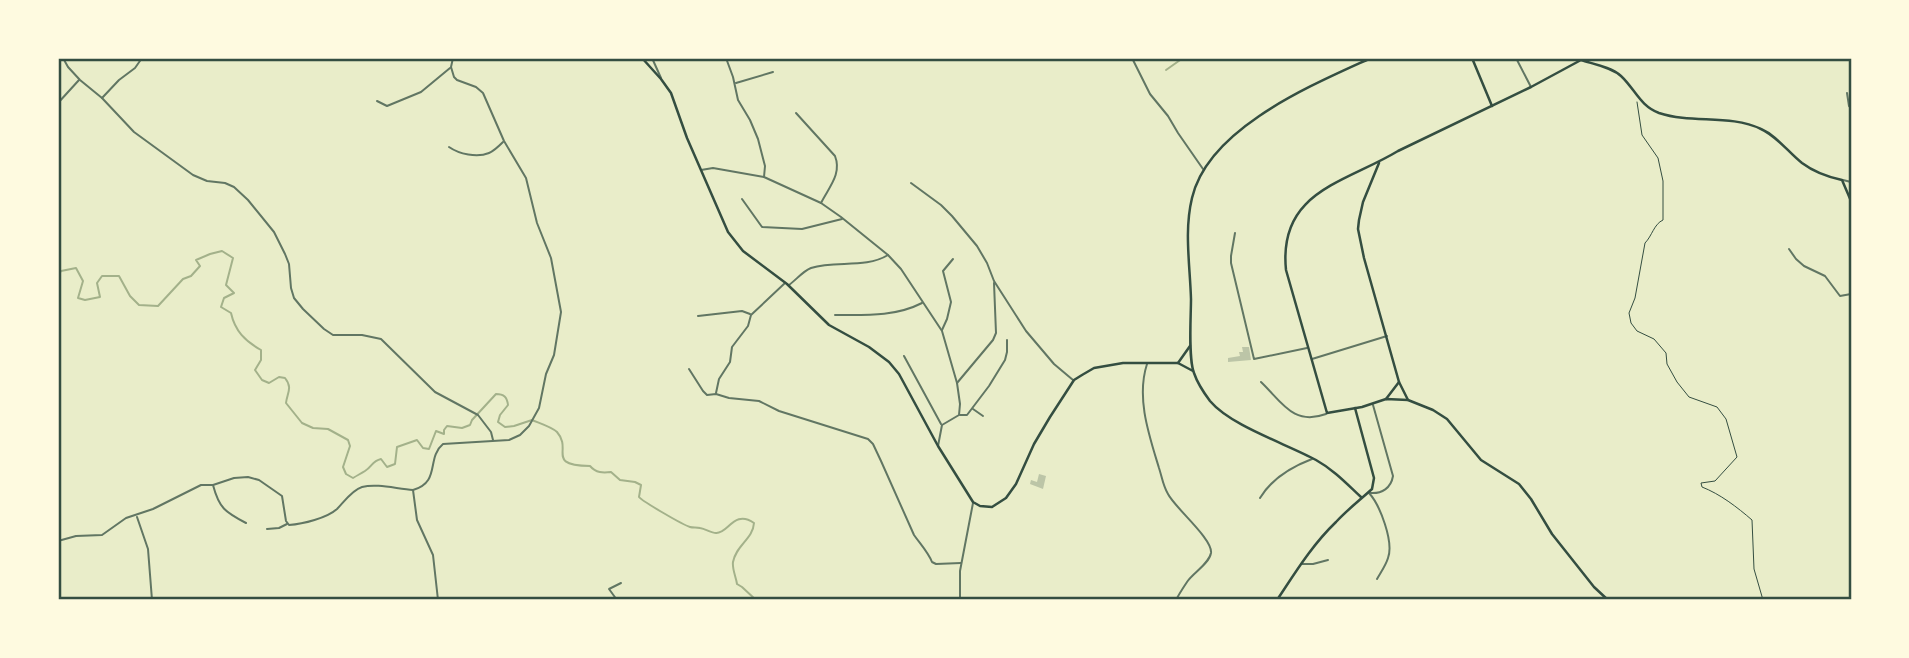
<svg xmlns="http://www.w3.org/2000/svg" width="1909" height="658" viewBox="0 0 1909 658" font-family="'Space Grotesk',sans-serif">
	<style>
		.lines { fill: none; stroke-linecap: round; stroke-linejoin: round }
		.stream { stroke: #a3b18a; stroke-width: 2 }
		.building { fill: #bcc5a7 }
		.path { stroke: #344e41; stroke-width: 1 }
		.minor { stroke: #617663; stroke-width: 2 }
		.secondary { stroke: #344e41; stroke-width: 2.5 }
		.neatline { fill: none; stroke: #344e41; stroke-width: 2.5 }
	</style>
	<rect width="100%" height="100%" fill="#e9edc9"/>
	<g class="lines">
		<g class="stream">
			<polyline points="1166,70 1183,58"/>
			<path d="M 58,276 L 61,271 L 76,268 L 83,281 L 78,298 L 85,300 L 100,297 L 97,283 L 102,276 L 119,276 L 130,296 L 139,305 L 158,306 L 183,279 L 191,276 L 200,266 L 196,260 L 210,254 L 222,251 L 233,258 L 226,285 L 234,293 L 224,298 L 221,307 L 231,313 C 235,331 245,341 261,350 L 261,360 L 255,370 L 262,380 L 269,383 L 279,377 L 285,378 C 293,388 287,393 286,403 L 302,423 L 313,428 L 328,429 L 348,440 L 350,446 L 343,467 L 346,474 L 353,478 C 358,475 360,474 365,471 C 372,467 372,461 381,459 L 387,467 L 395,464 L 397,447 L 417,440 L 423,448 L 429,449 L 436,431 L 444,434 L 444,430 L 447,426 L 462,428 L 470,425 L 472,420 L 496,394 C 504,394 507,397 508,405 L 500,415 L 498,422 L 505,427 L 514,426 L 532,420 C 539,423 552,427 557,432 C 573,450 545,465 590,466 C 596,473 603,473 611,472 L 620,480 L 635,482 L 641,485 L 639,497 C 642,501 683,525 690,527 C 693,528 697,527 700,528 C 706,529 711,533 716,533 C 728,534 734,509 754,523 C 753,539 736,545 733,562 C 732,569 736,577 737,584 L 742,587 L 756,600"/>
			<polyline points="58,281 60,286 58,289"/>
		</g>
	</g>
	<g class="building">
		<polygon points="1242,347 1249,347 1251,360 1228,362 1228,358 1240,356 1239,352 1243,352"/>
		<polygon points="1039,474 1046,476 1043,489 1030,484 1031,480 1037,482"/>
	</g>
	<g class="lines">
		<path class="path" d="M 1637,102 L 1642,135 L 1658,158 L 1663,181 L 1663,220 C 1654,224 1652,236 1645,243 L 1635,298 L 1629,313 L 1631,323 L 1637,331 L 1654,339 L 1666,353 L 1667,364 L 1677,382 L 1689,397 L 1717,407 L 1726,419 L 1737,457 L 1715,481 L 1701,483 L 1702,487 C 1720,494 1737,507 1752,520 L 1754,569 L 1763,600"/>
		<g class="minor">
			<polyline points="63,58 68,67 80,80 102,98 134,132 193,175 207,181 225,183 234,187 248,200 274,232 285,254 289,264 291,288 294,298 303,309 324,329 333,335 362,335 381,339 435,392 478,415 491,432 493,440"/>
			<polyline points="652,58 661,78"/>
			<polyline points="726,58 733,77 738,100 750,120 758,139 765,166 764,177"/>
			<polyline points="1132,58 1150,94 1168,116 1178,133 1203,169"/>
			<polyline points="1516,58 1531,87"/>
			<polyline points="736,83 773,72"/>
			<polyline points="1847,93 1849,106 1851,108"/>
			<polyline points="102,98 119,80 135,68 142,58"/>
			<polyline points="377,101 387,106 421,92 450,68"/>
			<polyline points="58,103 79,80"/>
			<path d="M 796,113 L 835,156 C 842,174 829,187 821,203"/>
			<path d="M 449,147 C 459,154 477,158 489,153 C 494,151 499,146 503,142"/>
			<polyline points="701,170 713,168 764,177 821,203 841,217 888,255 901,269 942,331 957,383 960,404 959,415 942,425 938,446"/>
			<polyline points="1843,180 1851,182"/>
			<polyline points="911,183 941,205 952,216 977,246 987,263 994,281 1026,331 1054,364 1073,380"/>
			<polyline points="742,199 762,227 802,229 842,219"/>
			<polyline points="1235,233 1231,256 1231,263 1254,359 1307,348"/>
			<polyline points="1789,249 1796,259 1804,266 1825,276 1840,296 1851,294"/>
			<path d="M 789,285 C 796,280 803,271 811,268 C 836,260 865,269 888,255"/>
			<path d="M 835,315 C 864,315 895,317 922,303"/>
			<polyline points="698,316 742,311 750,314"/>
			<polyline points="942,330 947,319 951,302 943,271 953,259"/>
			<polyline points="904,356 941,424"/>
			<polyline points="1312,359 1387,336"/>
			<path d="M 1147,364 C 1136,398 1149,435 1159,468 C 1162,477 1163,486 1168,494 C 1175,508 1213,539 1211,553 C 1209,564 1193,573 1187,582 C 1183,588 1179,594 1176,600"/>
			<path d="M 689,369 L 703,391 L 707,395 L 716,394 L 729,398 L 759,401 L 779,411 L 868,439 L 873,444 L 881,461 L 914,535 C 921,545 928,552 932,562 L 936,564 L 961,563"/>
			<path d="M 1261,382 C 1282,402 1293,426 1326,414"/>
			<polyline points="957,383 993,340 996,333 994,283"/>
			<polyline points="716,393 719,379 730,362 732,347 748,326 751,315 785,283"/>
			<polyline points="973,409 983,416"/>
			<polyline points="960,415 967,415 989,386 1005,360 1007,352 1007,340"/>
			<path d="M 213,485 C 219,508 225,512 246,523"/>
			<path d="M 1369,493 C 1380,505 1394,542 1388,558 C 1386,565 1381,572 1377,579"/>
			<path d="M 1370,493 C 1382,494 1391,488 1393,476 L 1373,405"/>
			<path d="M 1260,498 C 1272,478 1291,467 1312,459"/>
			<polyline points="137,517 148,549 152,600"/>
			<polyline points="267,529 279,528 287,524"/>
			<path d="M 58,541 L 76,536 L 102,535 L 126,518 L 153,509 L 201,485 L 213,485 L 234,478 L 248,477 L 259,480 L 282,496 L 286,521 L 289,525 C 303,524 327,518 337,509 C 344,502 352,490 362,487 C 377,483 397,489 413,490"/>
			<polyline points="1301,564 1313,564 1328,560"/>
			<path d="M 438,600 L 433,555 L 417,520 L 413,490 C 441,482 426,458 443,444 L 509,440 L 520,435 L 529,426 L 539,408 L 546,374 L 554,355 L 561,312 L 551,258 L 537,223 L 526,178 L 504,141 L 483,93 L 476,87 L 457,80 L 454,77 L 451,67 L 453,58"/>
			<polyline points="617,600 609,589 621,583"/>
			<polyline points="960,600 960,571 973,503"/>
			<polyline points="1237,600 1249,599 1262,600"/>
		</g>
		<g class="secondary">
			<polyline points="642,58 661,79 671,93 687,138 728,232 743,251 787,284 829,325 869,347 889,362 899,374 938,446 973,502 980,506 992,507 1006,498 1016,484 1034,444 1050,417 1074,380 1082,375 1094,368 1123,363 1178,363 1193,371"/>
			<polyline points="1472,58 1492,106"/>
			<polyline points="1379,163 1363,202 1359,220 1358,229 1364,258 1399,382 1408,400"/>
			<polyline points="1178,363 1190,346"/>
			<polyline points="1386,399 1399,382"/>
			<path d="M 1361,497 C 1347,484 1334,470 1316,460 C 1287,444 1231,426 1210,401 C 1204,393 1197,382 1194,373 C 1188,358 1191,317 1191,299 C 1190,265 1184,231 1192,198 C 1208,128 1312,85 1371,58"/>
			<path d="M 1277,600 C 1295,573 1312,545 1336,522 C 1347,510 1360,500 1372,489 L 1374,478 L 1355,408"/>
			<path d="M 1608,600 L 1594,587 L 1552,534 L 1531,499 L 1519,484 L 1481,460 L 1447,419 L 1433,410 L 1408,400 L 1386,399 L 1362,407 L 1327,413 L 1286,270 C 1278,191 1345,183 1398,151 L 1531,87 L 1581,60 C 1593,64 1611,67 1621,76 C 1635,89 1640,106 1659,113 C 1692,124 1730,114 1761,129 C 1777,136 1788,152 1802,163 C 1814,172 1828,177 1842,180 L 1851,201"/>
		</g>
	</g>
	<rect width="1909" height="658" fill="none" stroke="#fefae0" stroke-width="119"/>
	<rect x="60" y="60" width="1790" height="538" class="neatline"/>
</svg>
